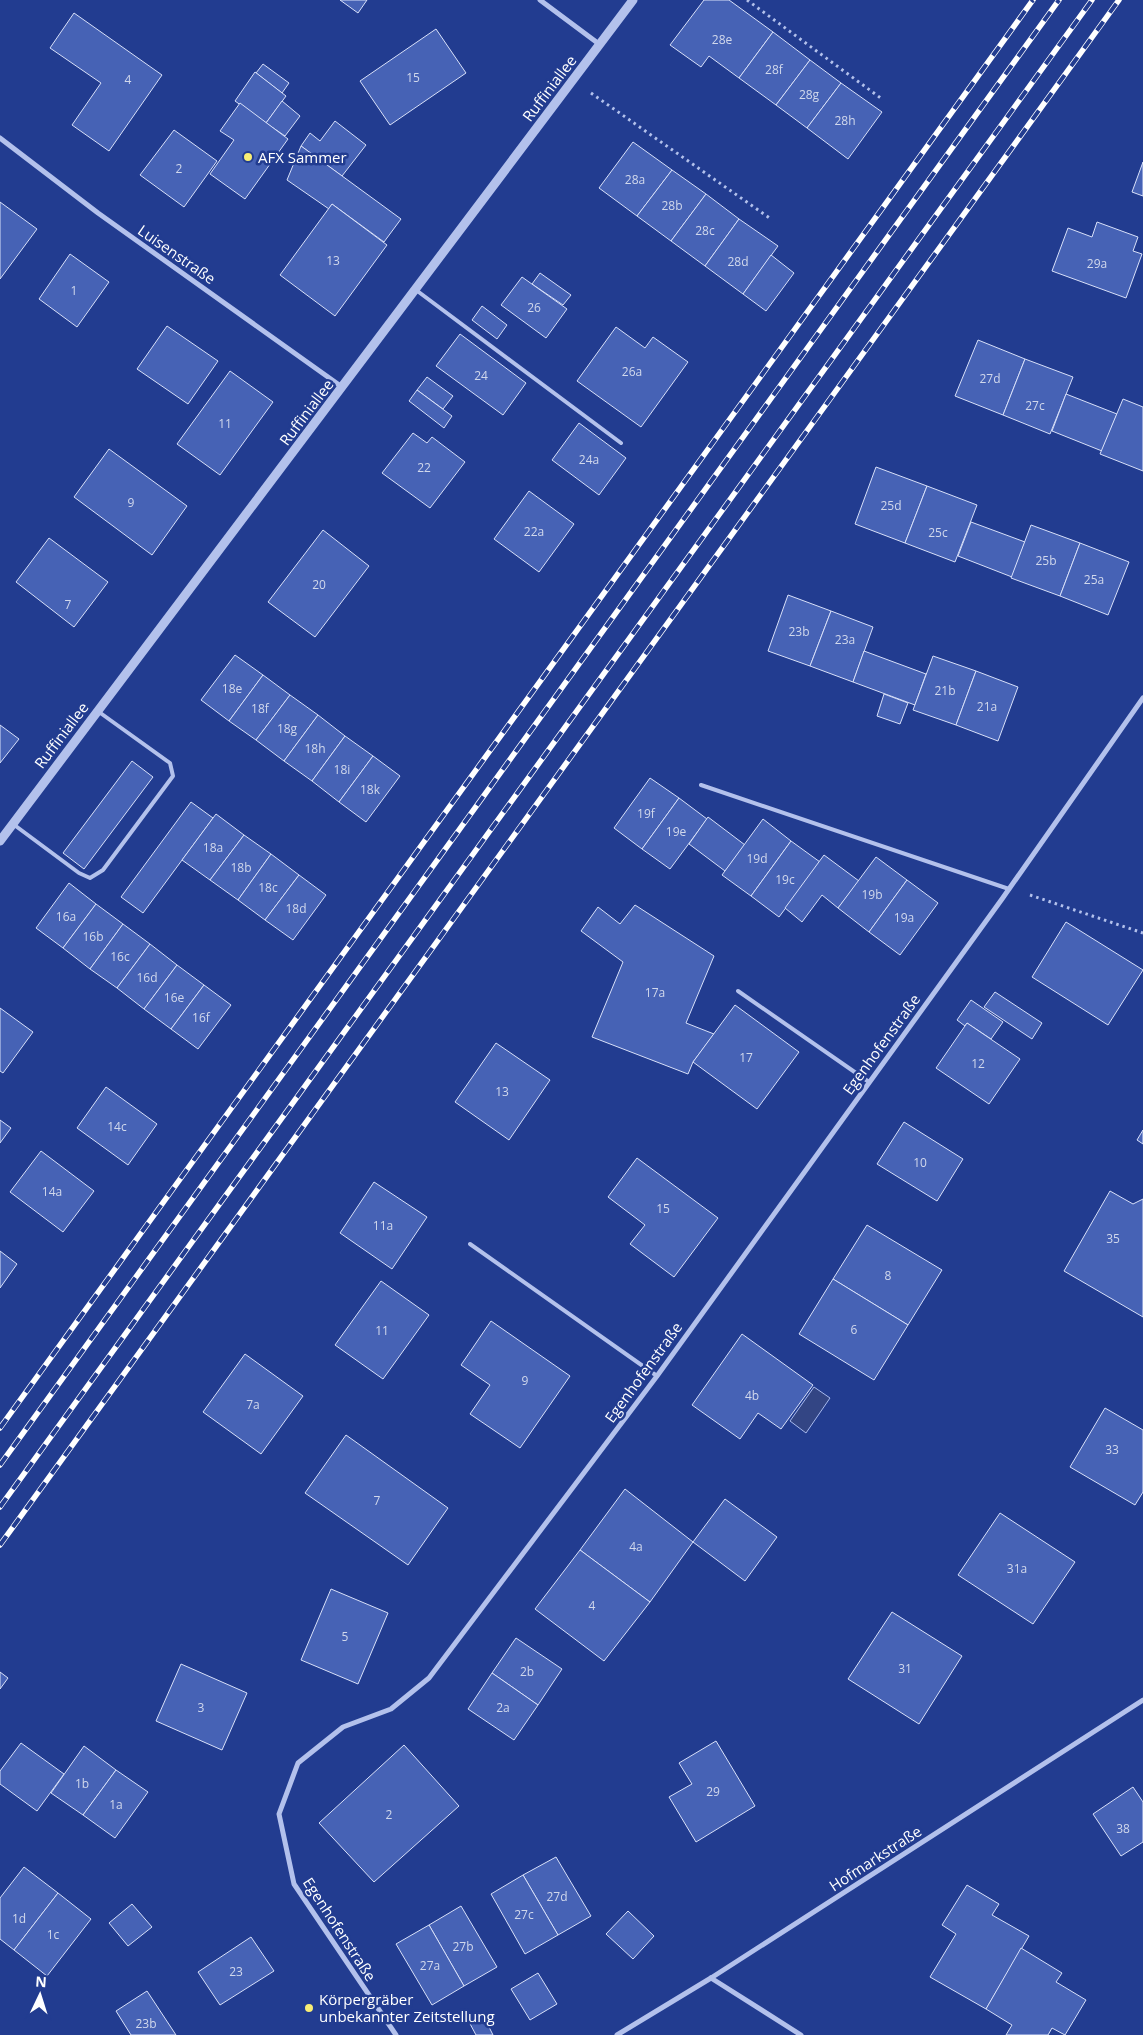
<svg xmlns="http://www.w3.org/2000/svg" width="1143" height="2035" viewBox="0 0 1143 2035" font-family="'Open Sans',sans-serif">
	<style>
		.water { fill: #334584; stroke: #a7b9ed }
		.building { fill: #4662b5; stroke: #d8e0f9 }
		.lines { fill: none; stroke-linecap: round; stroke-linejoin: round }
		.path { stroke: #b3c1ec; stroke-width: 3; stroke-dasharray: 2.5 4; stroke-linecap: butt }
		.service { stroke: #b3c1ec; stroke-width: 4 }
		.minor { stroke: #b3c1ec; stroke-width: 5 }
		.tertiary { stroke: #b3c1ec; stroke-width: 9 }
		.rail-casing { stroke: #fff; stroke-width: 5.5 }
		.rail { stroke: #223c90; stroke-width: 4; stroke-dasharray: 11; stroke-linecap: butt }
		.poi-dot { fill: #f8ed75; stroke: #223c90; stroke-width: 2 }
		.labels { text-anchor: middle; dominant-baseline: central; stroke-width: 5; stroke-linejoin: round; paint-order: stroke }
		.number-label { font-size: 12px; fill: #d1d8ec }
		.street-label { font-size: 15px; fill: #fff; stroke: #223c90 }
		.poi-label { font-size: 15px; fill: #fff; stroke: #223c90; text-anchor: start }
	</style>
	<rect width="100%" height="100%" fill="#223c90"/>
	<polygon class="water" points="814,1387 830,1398 806,1433 790,1421"/>
	<g class="building">
		<polygon points="340,0 367,0 358,13"/>
		<polygon points="704,0 729,0 773,32 739,78 709,56 701,67 670,45"/>
		<polygon points="74,13 162,75 109,151 72,125 101,83 50,48"/>
		<polygon points="436,29 466,73 390,125 360,81"/>
		<polygon points="773,32 810,60 776,105 739,78"/>
		<polygon points="810,60 841,83 807,128 776,105"/>
		<polygon points="263,64 289,83 282,93 256,73"/>
		<polygon points="255,72 286,96 266,123 235,101"/>
		<polygon points="841,83 882,112 848,159 807,128"/>
		<polygon points="282,101 300,116 285,136 266,123"/>
		<polygon points="240,103 288,139 245,199 210,174 234,140 220,131"/>
		<polygon points="335,121 366,145 342,176 301,146 310,133 320,141"/>
		<polygon points="174,130 217,161 184,207 140,175"/>
		<polygon points="633,142 672,170 637,216 599,188"/>
		<polygon points="301,146 401,219 384,242 332,204 329,209 287,180"/>
		<polygon points="1143,162 1143,196 1132,192"/>
		<polygon points="672,170 706,194 671,241 637,216"/>
		<polygon points="706,194 739,219 705,266 671,241"/>
		<polygon points="0,202 37,229 0,279"/>
		<polygon points="332,204 387,245 335,316 280,275"/>
		<polygon points="739,219 778,246 743,294 705,266"/>
		<polygon points="1097,222 1138,237 1133,251 1142,254 1126,298 1052,271 1068,228 1092,237"/>
		<polygon points="70,254 109,282 77,327 39,299"/>
		<polygon points="771,255 794,273 766,311 743,294"/>
		<polygon points="540,273 571,295 563,305 532,284"/>
		<polygon points="522,277 567,309 546,338 501,305"/>
		<polygon points="482,306 507,325 497,339 472,320"/>
		<polygon points="167,326 218,361 188,404 137,369"/>
		<polygon points="616,327 645,348 653,337 688,362 641,427 577,381"/>
		<polygon points="460,334 526,383 503,415 436,366"/>
		<polygon points="978,340 1025,359 1003,415 955,396"/>
		<polygon points="1025,359 1073,377 1050,434 1003,415"/>
		<polygon points="230,371 273,402 220,475 177,444"/>
		<polygon points="427,377 453,396 443,409 417,390"/>
		<polygon points="417,390 452,416 444,428 409,401"/>
		<polygon points="1066,394 1117,414 1102,451 1052,431"/>
		<polygon points="1123,399 1143,407 1143,471 1100,454"/>
		<polygon points="579,423 626,458 599,495 552,460"/>
		<polygon points="413,433 427,443 432,437 465,462 430,508 382,473"/>
		<polygon points="109,449 187,506 152,555 74,497"/>
		<polygon points="876,467 927,486 905,543 855,524"/>
		<polygon points="927,486 977,505 955,562 905,543"/>
		<polygon points="529,491 574,524 539,572 494,539"/>
		<polygon points="971,522 1025,542 1012,577 958,556"/>
		<polygon points="1031,525 1080,543 1060,596 1011,578"/>
		<polygon points="323,530 369,566 315,637 268,602"/>
		<polygon points="49,538 108,582 74,627 16,582"/>
		<polygon points="1080,543 1129,562 1108,615 1060,596"/>
		<polygon points="788,595 831,611 810,666 768,651"/>
		<polygon points="831,611 873,627 853,682 810,666"/>
		<polygon points="864,651 926,674 915,705 853,682"/>
		<polygon points="235,655 263,675 229,721 201,700"/>
		<polygon points="933,656 976,671 956,725 913,710"/>
		<polygon points="976,671 1018,687 998,741 956,725"/>
		<polygon points="263,675 290,695 256,740 229,721"/>
		<polygon points="884,694 908,703 900,724 877,716"/>
		<polygon points="290,695 318,715 284,761 256,740"/>
		<polygon points="318,715 345,736 312,781 284,761"/>
		<polygon points="0,725 19,739 0,763"/>
		<polygon points="345,736 373,756 339,802 312,781"/>
		<polygon points="373,756 400,776 366,822 339,802"/>
		<polygon points="132,761 153,777 84,869 63,853"/>
		<polygon points="650,778 679,798 642,849 614,828"/>
		<polygon points="679,798 707,819 670,869 642,849"/>
		<polygon points="191,802 213,818 143,913 121,897"/>
		<polygon points="216,814 244,835 210,880 182,860"/>
		<polygon points="708,817 745,845 725,871 689,844"/>
		<polygon points="763,819 791,841 751,896 722,875"/>
		<polygon points="244,835 271,854 238,900 210,880"/>
		<polygon points="791,841 820,862 779,917 751,896"/>
		<polygon points="271,854 299,875 265,920 238,900"/>
		<polygon points="824,855 859,881 838,908 822,895 802,922 785,908"/>
		<polygon points="876,857 907,880 869,932 838,908"/>
		<polygon points="299,875 326,895 293,940 265,920"/>
		<polygon points="907,880 938,903 900,955 869,932"/>
		<polygon points="69,883 96,904 63,948 36,928"/>
		<polygon points="96,904 123,924 90,969 63,948"/>
		<polygon points="635,905 714,956 686,1023 714,1034 693,1062 688,1074 592,1037 623,962 581,931 598,907 620,924"/>
		<polygon points="1066,922 1143,970 1108,1025 1032,977"/>
		<polygon points="123,924 150,944 117,988 90,969"/>
		<polygon points="150,944 177,965 144,1009 117,988"/>
		<polygon points="177,965 204,985 171,1029 144,1009"/>
		<polygon points="204,985 231,1005 198,1049 171,1029"/>
		<polygon points="995,992 1042,1023 1032,1039 984,1007"/>
		<polygon points="971,1000 1003,1022 991,1039 967,1023 965,1026 957,1020"/>
		<polygon points="735,1005 799,1052 757,1109 693,1062"/>
		<polygon points="0,1008 33,1032 3,1073 0,1071"/>
		<polygon points="967,1023 1020,1059 989,1104 936,1068"/>
		<polygon points="496,1043 550,1080 509,1140 455,1102"/>
		<polygon points="106,1087 157,1124 128,1165 77,1128"/>
		<polygon points="0,1120 11,1128 0,1143"/>
		<polygon points="904,1122 963,1159 937,1201 877,1164"/>
		<polygon points="1143,1130 1143,1144 1137,1140"/>
		<polygon points="41,1151 94,1191 63,1232 10,1192"/>
		<polygon points="637,1158 718,1218 674,1277 630,1244 645,1225 608,1197"/>
		<polygon points="374,1182 427,1217 392,1269 340,1233"/>
		<polygon points="1110,1191 1133,1204 1143,1199 1143,1317 1064,1271"/>
		<polygon points="867,1225 942,1270 908,1325 833,1279"/>
		<polygon points="0,1251 17,1264 0,1288"/>
		<polygon points="833,1279 908,1325 874,1380 799,1334"/>
		<polygon points="381,1281 429,1315 383,1379 335,1345"/>
		<polygon points="491,1321 570,1376 520,1448 470,1414 490,1385 461,1365"/>
		<polygon points="742,1334 813,1385 781,1429 758,1413 740,1439 692,1405"/>
		<polygon points="245,1354 303,1396 261,1454 203,1412"/>
		<polygon points="1105,1408 1143,1430 1143,1492 1135,1505 1070,1467"/>
		<polygon points="346,1435 448,1508 408,1565 305,1493"/>
		<polygon points="625,1489 693,1542 650,1602 580,1550"/>
		<polygon points="725,1499 777,1537 745,1581 693,1542"/>
		<polygon points="1000,1513 1075,1562 1033,1624 958,1575"/>
		<polygon points="580,1550 650,1602 604,1661 535,1609"/>
		<polygon points="331,1589 388,1613 358,1684 301,1660"/>
		<polygon points="892,1612 962,1656 919,1724 848,1679"/>
		<polygon points="516,1638 562,1669 538,1705 492,1673"/>
		<polygon points="181,1664 247,1693 222,1750 156,1721"/>
		<polygon points="0,1672 8,1678 0,1689"/>
		<polygon points="492,1673 538,1705 514,1740 468,1709"/>
		<polygon points="716,1741 755,1806 696,1842 669,1797 692,1784 679,1763"/>
		<polygon points="21,1743 64,1774 37,1811 0,1784 0,1771"/>
		<polygon points="404,1745 459,1806 374,1882 319,1823"/>
		<polygon points="84,1746 116,1770 83,1815 51,1793"/>
		<polygon points="116,1770 148,1792 115,1838 83,1815"/>
		<polygon points="1133,1787 1143,1802 1143,1842 1121,1856 1093,1814"/>
		<polygon points="556,1857 591,1916 558,1935 523,1875"/>
		<polygon points="24,1867 58,1893 14,1950 0,1939 0,1898"/>
		<polygon points="523,1875 558,1935 525,1954 491,1894"/>
		<polygon points="967,1885 999,1904 992,1915 1029,1936 986,2009 930,1977 956,1934 942,1925"/>
		<polygon points="58,1893 91,1919 47,1976 14,1950"/>
		<polygon points="132,1904 152,1927 128,1946 109,1923"/>
		<polygon points="461,1906 497,1967 464,1986 429,1925"/>
		<polygon points="628,1911 654,1936 633,1959 606,1934"/>
		<polygon points="429,1925 464,1986 432,2005 396,1944"/>
		<polygon points="251,1937 274,1971 220,2005 198,1972"/>
		<polygon points="1021,1948 1062,1973 1056,1982 1086,2000 1065,2035 1052,2028 1048,2035 1006,2035 1012,2025 986,2009"/>
		<polygon points="538,1973 557,2004 530,2020 511,1989"/>
		<polygon points="147,1991 176,2035 131,2035 116,2011"/>
		<polygon points="482,2013 493,2035 476,2035 468,2020"/>
	</g>
	<g class="lines">
		<g class="path">
			<polyline points="747,0 882,99"/>
			<polyline points="591,93 771,219"/>
			<polyline points="1030,895 1143,933"/>
		</g>
		<g class="service">
			<polyline points="416,290 621,443"/>
			<polyline points="701,785 1009,889"/>
			<polyline points="13,824 79,873 90,878 103,870 173,776 170,763 99,712"/>
			<polyline points="738,991 869,1082"/>
			<polyline points="470,1244 657,1376"/>
		</g>
		<g class="minor">
			<polyline points="540,0 599,44"/>
			<polyline points="0,138 98,213 342,387"/>
			<polyline points="711,1978 801,2035"/>
			<polyline points="396,2035 294,1884 279,1814 298,1763 343,1727 391,1709 429,1678 657,1376 1002,899 1143,698"/>
			<polyline points="617,2035 711,1978 1143,1700"/>
		</g>
		<polyline class="tertiary" points="0,841 633,0"/>
		<defs>
			<g id="rail">
				<polyline points="0,1428 1033,0"/>
				<polyline points="0,1465 1059,0"/>
				<polyline points="0,1507 1092,0"/>
				<polyline points="0,1545 1119,0"/>
			</g>
		</defs>
		<use href="#rail" class="rail-casing"/>
		<use href="#rail" class="rail"/>
	</g>
	<g class="poi-dot">
		<circle cx="248" cy="157" r="5"/>
		<circle cx="309" cy="2008" r="5"/>
	</g>
	<g class="labels">
		<g class="number-label">
			<text x="722" y="39">28e</text>
			<text x="774" y="69">28f</text>
			<text x="413" y="77">15</text>
			<text x="128" y="79">4</text>
			<text x="809" y="94">28g</text>
			<text x="845" y="120">28h</text>
			<text x="179" y="168">2</text>
			<text x="635" y="179">28a</text>
			<text x="672" y="205">28b</text>
			<text x="705" y="230">28c</text>
			<text x="333" y="260">13</text>
			<text x="738" y="261">28d</text>
			<text x="1097" y="263">29a</text>
			<text x="74" y="290">1</text>
			<text x="534" y="307">26</text>
			<text x="632" y="371">26a</text>
			<text x="481" y="375">24</text>
			<text x="990" y="378">27d</text>
			<text x="1035" y="405">27c</text>
			<text x="225" y="423">11</text>
			<text x="589" y="459">24a</text>
			<text x="424" y="467">22</text>
			<text x="131" y="502">9</text>
			<text x="891" y="505">25d</text>
			<text x="534" y="531">22a</text>
			<text x="938" y="532">25c</text>
			<text x="1046" y="560">25b</text>
			<text x="1094" y="579">25a</text>
			<text x="319" y="584">20</text>
			<text x="68" y="604">7</text>
			<text x="799" y="631">23b</text>
			<text x="845" y="639">23a</text>
			<text x="232" y="688">18e</text>
			<text x="945" y="690">21b</text>
			<text x="987" y="706">21a</text>
			<text x="260" y="708">18f</text>
			<text x="287" y="728">18g</text>
			<text x="315" y="748">18h</text>
			<text x="342" y="769">18i</text>
			<text x="370" y="789">18k</text>
			<text x="646" y="813">19f</text>
			<text x="676" y="831">19e</text>
			<text x="213" y="847">18a</text>
			<text x="757" y="858">19d</text>
			<text x="241" y="867">18b</text>
			<text x="785" y="879">19c</text>
			<text x="268" y="887">18c</text>
			<text x="872" y="894">19b</text>
			<text x="296" y="908">18d</text>
			<text x="66" y="916">16a</text>
			<text x="904" y="917">19a</text>
			<text x="93" y="936">16b</text>
			<text x="120" y="956">16c</text>
			<text x="147" y="977">16d</text>
			<text x="655" y="992">17a</text>
			<text x="174" y="997">16e</text>
			<text x="201" y="1017">16f</text>
			<text x="746" y="1057">17</text>
			<text x="978" y="1063">12</text>
			<text x="502" y="1091">13</text>
			<text x="117" y="1126">14c</text>
			<text x="920" y="1162">10</text>
			<text x="52" y="1191">14a</text>
			<text x="663" y="1208">15</text>
			<text x="383" y="1225">11a</text>
			<text x="1113" y="1238">35</text>
			<text x="888" y="1275">8</text>
			<text x="854" y="1329">6</text>
			<text x="382" y="1330">11</text>
			<text x="525" y="1380">9</text>
			<text x="752" y="1395">4b</text>
			<text x="253" y="1404">7a</text>
			<text x="1112" y="1449">33</text>
			<text x="377" y="1500">7</text>
			<text x="636" y="1546">4a</text>
			<text x="1017" y="1568">31a</text>
			<text x="592" y="1605">4</text>
			<text x="345" y="1636">5</text>
			<text x="905" y="1668">31</text>
			<text x="527" y="1671">2b</text>
			<text x="201" y="1707">3</text>
			<text x="503" y="1707">2a</text>
			<text x="82" y="1783">1b</text>
			<text x="713" y="1791">29</text>
			<text x="116" y="1804">1a</text>
			<text x="389" y="1814">2</text>
			<text x="1123" y="1828">38</text>
			<text x="557" y="1896">27d</text>
			<text x="524" y="1914">27c</text>
			<text x="19" y="1918">1d</text>
			<text x="53" y="1934">1c</text>
			<text x="463" y="1946">27b</text>
			<text x="430" y="1965">27a</text>
			<text x="236" y="1971">23</text>
			<text x="146" y="2023">23b</text>
		</g>
		<g class="street-label">
			<text transform="translate(549 88) rotate(-53)">Ruffiniallee</text>
			<text transform="translate(177 254) rotate(35)">Luisenstraße</text>
			<text transform="translate(306 412) rotate(-53)">Ruffiniallee</text>
			<text transform="translate(61 735) rotate(-53)">Ruffiniallee</text>
			<text transform="translate(881 1044) rotate(-54)">Egenhofenstraße</text>
			<text transform="translate(643 1372) rotate(-54)">Egenhofenstraße</text>
			<text transform="translate(875 1858) rotate(-33)">Hofmarkstraße</text>
			<text transform="translate(340 1929) rotate(57)">Egenhofenstraße</text>
		</g>
		<g class="poi-label">
			<text x="258" y="157">AFX Sammer</text>
			<text x="319" y="1999">Körpergräber<tspan x="319" dy="17">unbekannter Zeitstellung</tspan></text>
		</g>
	</g>
	<g transform="translate(40 1995) rotate(4)" stroke="#223c90" stroke-width="4" paint-order="stroke">
	<path d="M0-4L9 19L0 12L-9 19Z" fill="#ffffff"/>
	<text y="-8" font-size="14" font-weight="bold" text-anchor="middle" fill="#ffffff">N</text>
	</g>
</svg>
